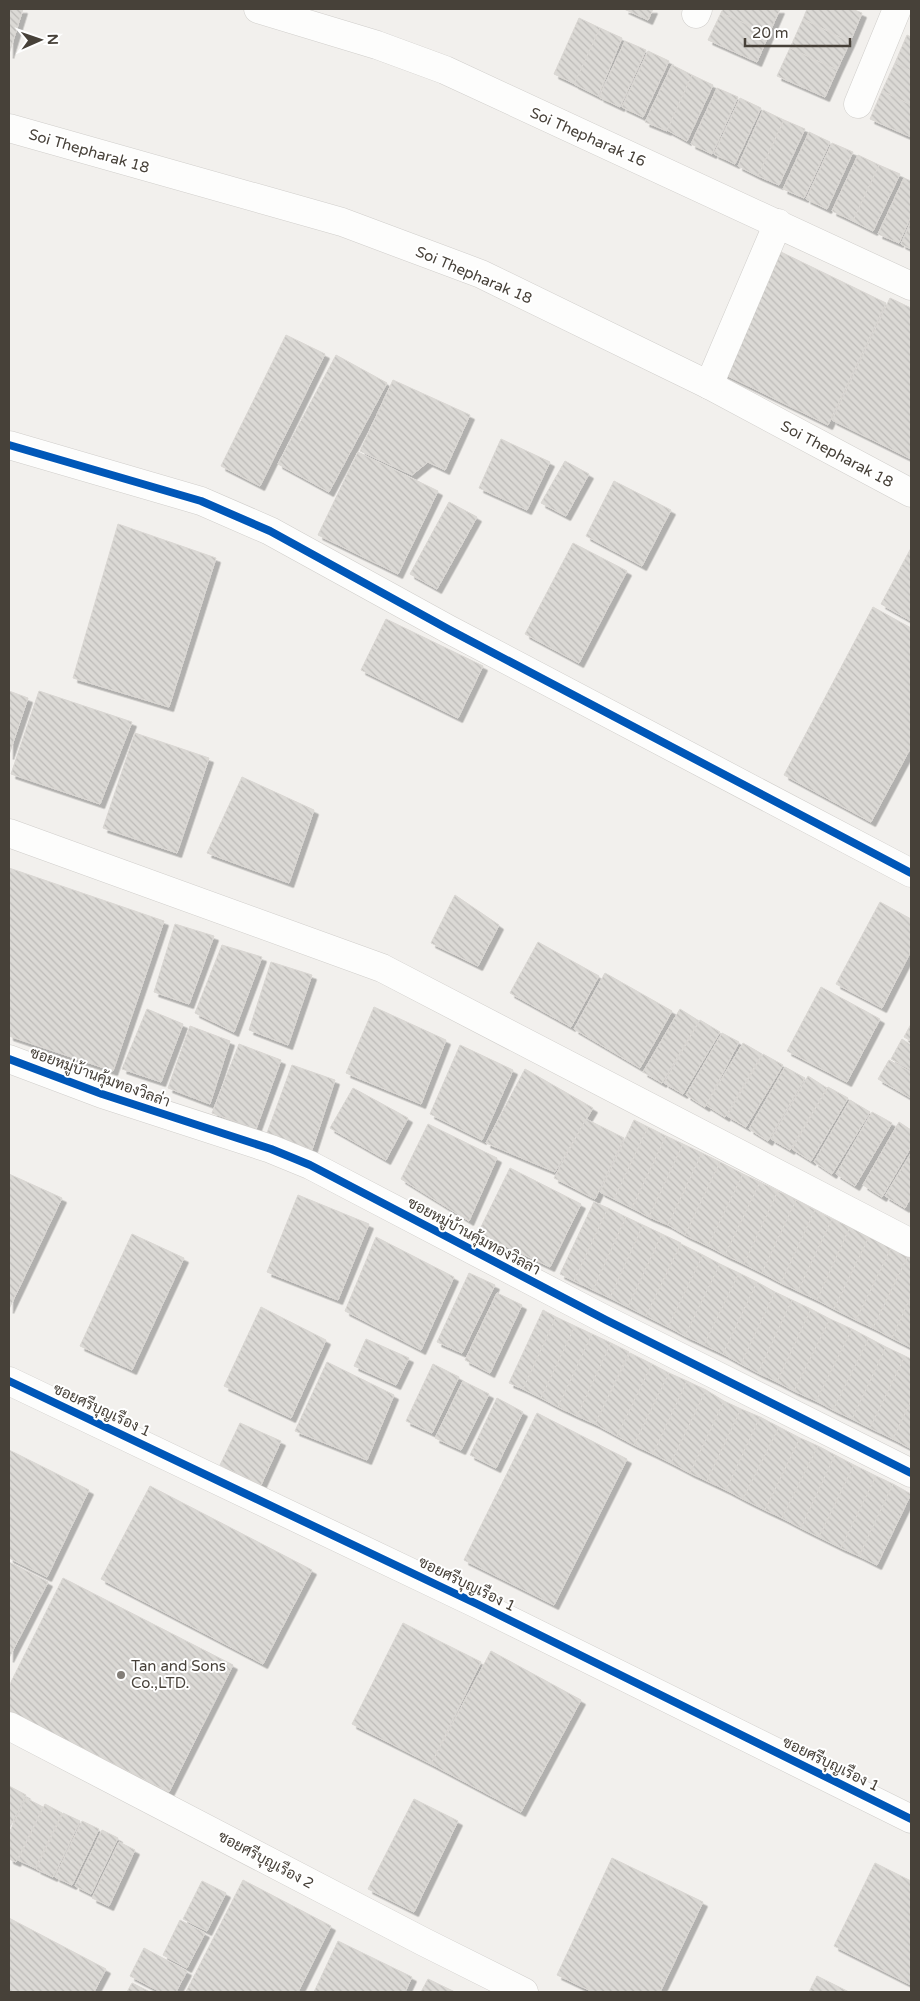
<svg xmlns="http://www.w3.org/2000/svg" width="920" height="2001" viewBox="0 0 920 2001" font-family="'Varela Round',Sarabun,sans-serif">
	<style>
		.building { fill: url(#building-back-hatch); stroke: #dad7d3; filter: url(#shadow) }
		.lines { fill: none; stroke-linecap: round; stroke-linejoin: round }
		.street-casing { stroke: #d0cecb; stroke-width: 29 }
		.street { stroke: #fdfdfc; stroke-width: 28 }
		.cycleway-casing { stroke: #fff; stroke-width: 11 }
		.cycleway { stroke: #0057b8; stroke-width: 8 }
		.poi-dot { fill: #837e78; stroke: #fff; stroke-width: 2 }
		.labels { text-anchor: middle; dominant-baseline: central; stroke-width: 4; stroke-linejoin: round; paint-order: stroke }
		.street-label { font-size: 15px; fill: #474139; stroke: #fff }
		.poi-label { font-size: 15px; fill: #474139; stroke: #fff; text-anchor: start }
	</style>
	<defs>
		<pattern id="building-back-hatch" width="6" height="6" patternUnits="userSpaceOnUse" patternTransform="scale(1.25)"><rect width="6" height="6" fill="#dbd9d5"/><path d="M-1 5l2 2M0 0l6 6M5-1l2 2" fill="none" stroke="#bdbbb8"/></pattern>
		<filter id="shadow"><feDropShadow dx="4.5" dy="4.5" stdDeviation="0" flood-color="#0004"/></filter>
	</defs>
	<rect width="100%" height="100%" fill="#f2f0ed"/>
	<g class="building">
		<polygon points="9,9 23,9 9,54"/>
		<polygon points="624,9 653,9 648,20"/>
		<polygon points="723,9 780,9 769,34 721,13"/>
		<polygon points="807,9 852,9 862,13 850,42 803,19"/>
		<polygon points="721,13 769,34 757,62 708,40"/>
		<polygon points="579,18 600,28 575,84 554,74"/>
		<polygon points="803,19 850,42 837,70 790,48"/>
		<polygon points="600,28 622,38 598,96 574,84"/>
		<polygon points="907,35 911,37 911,71 895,63"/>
		<polygon points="625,41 646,50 620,107 599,97"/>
		<polygon points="790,48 837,70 825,97 777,76"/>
		<polygon points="648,51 669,61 643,117 622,107"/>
		<polygon points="895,63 911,71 911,105 882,91"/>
		<polygon points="672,65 692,75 667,131 645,122"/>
		<polygon points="692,75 713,85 687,141 667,130"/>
		<polygon points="717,88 738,97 712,154 691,144"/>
		<polygon points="882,91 911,105 911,137 870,119"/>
		<polygon points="740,98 761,108 735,164 714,154"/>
		<polygon points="763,110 784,120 758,176 738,166"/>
		<polygon points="784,120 805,129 779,185 758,176"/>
		<polygon points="809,132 830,142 804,198 783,189"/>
		<polygon points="832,143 853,152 827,209 806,199"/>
		<polygon points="858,155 879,165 853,221 832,211"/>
		<polygon points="879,165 900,174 873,231 853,221"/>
		<polygon points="904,178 911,181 911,216 899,243 878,234"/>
		<polygon points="911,221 911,249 901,244"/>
		<polygon points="781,252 886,303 828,425 722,373"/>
		<polygon points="890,298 911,308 911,459 832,420"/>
		<polygon points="286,335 325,354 260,486 221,466"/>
		<polygon points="336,355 387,383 329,492 278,464"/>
		<polygon points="393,380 470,415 445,470 428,462 412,475 360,451"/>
		<polygon points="501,439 550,462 527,510 479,488"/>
		<polygon points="358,452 438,491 398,574 318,535"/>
		<polygon points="565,461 589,474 566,516 541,503"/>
		<polygon points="614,481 671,510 642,566 586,536"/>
		<polygon points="449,502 477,517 437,589 410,574"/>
		<polygon points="118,524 216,558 169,707 73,678"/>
		<polygon points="573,543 627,571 579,663 525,634"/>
		<polygon points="911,548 911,621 881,604"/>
		<polygon points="873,607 911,628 911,747 871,822 784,775"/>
		<polygon points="386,619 483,666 458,718 361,670"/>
		<polygon points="9,691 28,698 9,755"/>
		<polygon points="39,691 132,722 100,804 11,774"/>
		<polygon points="135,733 209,758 177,853 103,828"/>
		<polygon points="242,777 314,810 289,883 207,853"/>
		<polygon points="9,868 164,921 113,1071 9,1036"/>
		<polygon points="455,895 499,925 478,966 431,943"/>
		<polygon points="880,902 911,919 911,951 882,1008 836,984"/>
		<polygon points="175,924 214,936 189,1004 154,992"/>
		<polygon points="538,942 599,976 571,1027 510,993"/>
		<polygon points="222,945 262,957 234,1032 195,1013"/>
		<polygon points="271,962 312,975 288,1045 249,1030"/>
		<polygon points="605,973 672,1011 640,1068 574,1029"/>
		<polygon points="821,987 880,1019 847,1082 787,1051"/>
		<polygon points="374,1007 446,1040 421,1104 346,1073"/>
		<polygon points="147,1009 183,1024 161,1082 122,1069"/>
		<polygon points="680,1009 699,1021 662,1083 643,1072"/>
		<polygon points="700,1020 720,1032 683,1094 664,1083"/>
		<polygon points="911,1024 911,1041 904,1037"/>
		<polygon points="190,1026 230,1041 210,1104 168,1088"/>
		<polygon points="722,1033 739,1042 705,1107 686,1095"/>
		<polygon points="902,1039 911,1045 911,1070 891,1059"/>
		<polygon points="743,1043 762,1054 725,1117 706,1105"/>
		<polygon points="239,1044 281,1060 256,1129 212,1113"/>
		<polygon points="460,1045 513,1070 482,1140 430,1114"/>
		<polygon points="763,1054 783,1065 746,1127 727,1116"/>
		<polygon points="889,1060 911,1072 911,1098 878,1079"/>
		<polygon points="292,1065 335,1080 312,1150 267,1133"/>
		<polygon points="785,1067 805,1078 768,1141 749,1129"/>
		<polygon points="525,1069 593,1108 555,1172 486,1143"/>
		<polygon points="808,1076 827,1088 790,1150 771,1139"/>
		<polygon points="828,1087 848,1098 811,1161 792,1149"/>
		<polygon points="353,1088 408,1118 386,1160 330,1128"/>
		<polygon points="850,1100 870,1112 832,1174 814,1162"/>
		<polygon points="872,1112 892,1123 855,1186 836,1174"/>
		<polygon points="586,1119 624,1138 595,1199 554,1178"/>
		<polygon points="634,1120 648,1127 614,1199 600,1192"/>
		<polygon points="899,1122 911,1130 911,1147 882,1197 863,1185"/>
		<polygon points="428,1124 497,1158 469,1221 401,1179"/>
		<polygon points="648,1127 666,1136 632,1208 614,1199"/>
		<polygon points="666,1136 683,1144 649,1217 632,1208"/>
		<polygon points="683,1144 702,1153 668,1225 649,1217"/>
		<polygon points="702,1153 720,1162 685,1235 668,1225"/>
		<polygon points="911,1153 911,1197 905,1208 885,1196"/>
		<polygon points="720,1162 743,1174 708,1246 685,1235"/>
		<polygon points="510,1168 581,1204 550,1267 478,1233"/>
		<polygon points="9,1174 62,1198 9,1309"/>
		<polygon points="743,1174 760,1182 725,1255 708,1246"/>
		<polygon points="760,1182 778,1191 744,1264 725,1255"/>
		<polygon points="778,1191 796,1200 762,1273 744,1264"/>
		<polygon points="298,1195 369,1224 338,1300 267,1272"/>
		<polygon points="796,1200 815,1210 781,1283 762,1273"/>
		<polygon points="594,1202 608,1208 574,1281 560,1274"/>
		<polygon points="608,1208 626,1217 593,1290 574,1281"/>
		<polygon points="815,1210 832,1219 798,1291 781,1283"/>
		<polygon points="626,1217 643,1225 610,1298 593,1290"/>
		<polygon points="832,1219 850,1227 817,1300 798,1291"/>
		<polygon points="643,1225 662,1234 628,1307 610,1298"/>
		<polygon points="850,1227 869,1237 834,1309 817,1300"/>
		<polygon points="132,1234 184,1258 132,1370 80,1346"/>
		<polygon points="662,1234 681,1243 646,1316 628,1307"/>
		<polygon points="376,1237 454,1277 421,1350 345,1311"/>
		<polygon points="869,1237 891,1248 856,1320 834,1309"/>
		<polygon points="681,1244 703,1255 668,1327 646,1316"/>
		<polygon points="891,1248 908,1256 873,1328 856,1320"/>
		<polygon points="703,1255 720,1264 685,1336 668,1327"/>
		<polygon points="908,1256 911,1258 911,1296 892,1338 873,1328"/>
		<polygon points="720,1264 739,1273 704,1345 685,1336"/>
		<polygon points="469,1273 495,1285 462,1353 437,1342"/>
		<polygon points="739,1273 757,1282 723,1354 704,1345"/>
		<polygon points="757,1282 775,1292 741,1364 723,1354"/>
		<polygon points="775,1292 792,1300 758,1373 741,1364"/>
		<polygon points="497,1293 522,1305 490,1373 465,1360"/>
		<polygon points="911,1296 911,1344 910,1347 892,1338"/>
		<polygon points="792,1300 811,1309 777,1382 758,1373"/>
		<polygon points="261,1307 326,1340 291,1418 224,1386"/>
		<polygon points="811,1309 830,1319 794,1391 777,1382"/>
		<polygon points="543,1310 556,1317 523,1389 509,1383"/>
		<polygon points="556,1317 575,1326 541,1398 523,1389"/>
		<polygon points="830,1319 852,1329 816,1401 794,1391"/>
		<polygon points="575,1326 592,1334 558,1407 541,1398"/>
		<polygon points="852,1329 869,1338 833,1410 816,1401"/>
		<polygon points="592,1334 611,1343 577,1416 558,1407"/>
		<polygon points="869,1338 886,1347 852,1419 833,1410"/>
		<polygon points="366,1339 409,1358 396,1385 354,1366"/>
		<polygon points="611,1343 629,1352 595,1424 577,1416"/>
		<polygon points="886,1347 905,1356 870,1428 852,1419"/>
		<polygon points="630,1353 652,1364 617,1436 595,1424"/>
		<polygon points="905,1356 911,1359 911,1401 893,1439 870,1428"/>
		<polygon points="327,1362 394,1395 367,1460 295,1431"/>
		<polygon points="433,1364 459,1377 432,1433 406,1421"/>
		<polygon points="652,1364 669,1373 634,1445 617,1436"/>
		<polygon points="669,1373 687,1381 653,1454 634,1445"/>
		<polygon points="463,1381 489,1394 461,1450 435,1438"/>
		<polygon points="687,1381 706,1390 671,1463 653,1454"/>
		<polygon points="706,1390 724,1401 690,1473 671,1463"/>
		<polygon points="497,1398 523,1412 496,1468 470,1455"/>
		<polygon points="724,1401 741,1409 707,1481 690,1473"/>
		<polygon points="911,1401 911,1446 910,1448 893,1439"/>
		<polygon points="741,1409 760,1417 726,1490 707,1481"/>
		<polygon points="537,1413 627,1459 554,1605 464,1560"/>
		<polygon points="760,1417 779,1427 743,1499 726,1490"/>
		<polygon points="240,1423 281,1441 261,1485 220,1465"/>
		<polygon points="779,1427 800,1438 765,1510 743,1499"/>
		<polygon points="800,1438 818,1446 782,1518 765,1510"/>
		<polygon points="818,1446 835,1455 801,1528 782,1518"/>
		<polygon points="9,1450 89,1490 47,1577 9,1558"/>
		<polygon points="835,1455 854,1465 819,1537 801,1528"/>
		<polygon points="854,1465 876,1476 841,1548 819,1537"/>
		<polygon points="876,1476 893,1484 859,1556 841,1548"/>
		<polygon points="893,1484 911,1494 877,1565 859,1556"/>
		<polygon points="150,1486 312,1570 263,1664 101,1579"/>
		<polygon points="9,1562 48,1582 9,1658"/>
		<polygon points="63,1578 233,1665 169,1792 9,1711 9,1686"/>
		<polygon points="403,1623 481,1662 431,1764 352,1724"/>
		<polygon points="491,1651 581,1700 521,1812 431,1764"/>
		<polygon points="9,1786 26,1795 9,1829"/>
		<polygon points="26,1798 43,1807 16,1862 9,1859 9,1833"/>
		<polygon points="414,1799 458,1821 414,1912 368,1889"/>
		<polygon points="45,1804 62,1813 35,1868 18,1860"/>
		<polygon points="63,1813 80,1821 53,1877 36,1869"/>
		<polygon points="82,1821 99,1829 72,1885 55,1877"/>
		<polygon points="102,1830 118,1838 91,1894 75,1886"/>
		<polygon points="119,1842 135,1850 109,1906 92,1898"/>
		<polygon points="612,1858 703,1902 660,1992 593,1992 557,1975"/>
		<polygon points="875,1863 911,1881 911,1985 834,1946"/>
		<polygon points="243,1880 331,1926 298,1992 186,1992"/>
		<polygon points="202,1881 226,1893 207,1931 183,1919"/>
		<polygon points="9,1918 106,1969 94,1992 9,1992"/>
		<polygon points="180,1920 205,1933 187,1968 163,1955"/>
		<polygon points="338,1941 412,1977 405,1992 314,1992"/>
		<polygon points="144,1948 187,1971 176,1992 161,1992 130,1976"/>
		<polygon points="817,1976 849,1992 809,1992"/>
		<polygon points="428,1979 455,1992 421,1992"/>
		<polygon points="132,1983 150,1992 127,1992"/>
	</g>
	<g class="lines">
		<defs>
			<g id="street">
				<polyline points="258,9 377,45 445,70 911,286"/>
				<polyline points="696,14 698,9"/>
				<polyline points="858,104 897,9"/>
				<polyline points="9,128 342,222 481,274 709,385 911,493"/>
				<polyline points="709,385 778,223"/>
				<polyline points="9,445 201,501 270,531 448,629 911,873"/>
				<polyline points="9,833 382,968 911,1243"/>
				<polyline points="9,1059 102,1094 271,1149 310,1165 606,1320 911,1473"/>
				<polyline points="9,1381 477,1604 911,1819"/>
				<polyline points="9,1726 424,1942 524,1992"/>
			</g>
		</defs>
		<use href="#street" class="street-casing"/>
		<use href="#street" class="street"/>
		<defs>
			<g id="cycleway">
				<polyline points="9,445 201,501 270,531 448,629 911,873"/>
				<polyline points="9,1059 102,1094 271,1149 310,1165 606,1320 911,1473"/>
				<polyline points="9,1381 477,1604 911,1819"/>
			</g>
		</defs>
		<use href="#cycleway" class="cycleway-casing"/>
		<use href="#cycleway" class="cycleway"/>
	</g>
	<circle class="poi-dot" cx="121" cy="1675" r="5"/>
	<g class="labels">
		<g class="street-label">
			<text transform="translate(588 137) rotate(24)">Soi Thepharak 16</text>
			<text transform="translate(89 151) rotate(16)">Soi Thepharak 18</text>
			<text transform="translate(474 275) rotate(23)">Soi Thepharak 18</text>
			<text transform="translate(837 454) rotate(28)">Soi Thepharak 18</text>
			<text transform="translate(100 1077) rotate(20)">ซอยหมู่บ้านคุ้มทองวิลล่า</text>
			<text transform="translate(474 1236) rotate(28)">ซอยหมู่บ้านคุ้มทองวิลล่า</text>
			<text transform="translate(102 1410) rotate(25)">ซอยศรีบุญเรือง 1</text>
			<text transform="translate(467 1584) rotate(26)">ซอยศรีบุญเรือง 1</text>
			<text transform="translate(831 1764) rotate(26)">ซอยศรีบุญเรือง 1</text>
			<text transform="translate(266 1860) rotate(28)">ซอยศรีบุญเรือง 2</text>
		</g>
		<g class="poi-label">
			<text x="131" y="1666">Tan and Sons<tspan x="131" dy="17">Co.,LTD.</tspan></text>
		</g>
	</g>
	<rect width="920" height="2001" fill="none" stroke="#474139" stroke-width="20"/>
	<g transform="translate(40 40) rotate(88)" stroke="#ffffff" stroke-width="4" paint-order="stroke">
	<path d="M0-4L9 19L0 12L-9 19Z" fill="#474139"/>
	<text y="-8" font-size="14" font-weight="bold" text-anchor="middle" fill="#474139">N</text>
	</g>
	<path d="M745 38v8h105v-8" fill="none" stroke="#474139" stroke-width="2.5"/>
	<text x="752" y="38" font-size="15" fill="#474139" stroke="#ffffff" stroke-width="4" paint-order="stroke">20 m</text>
</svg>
